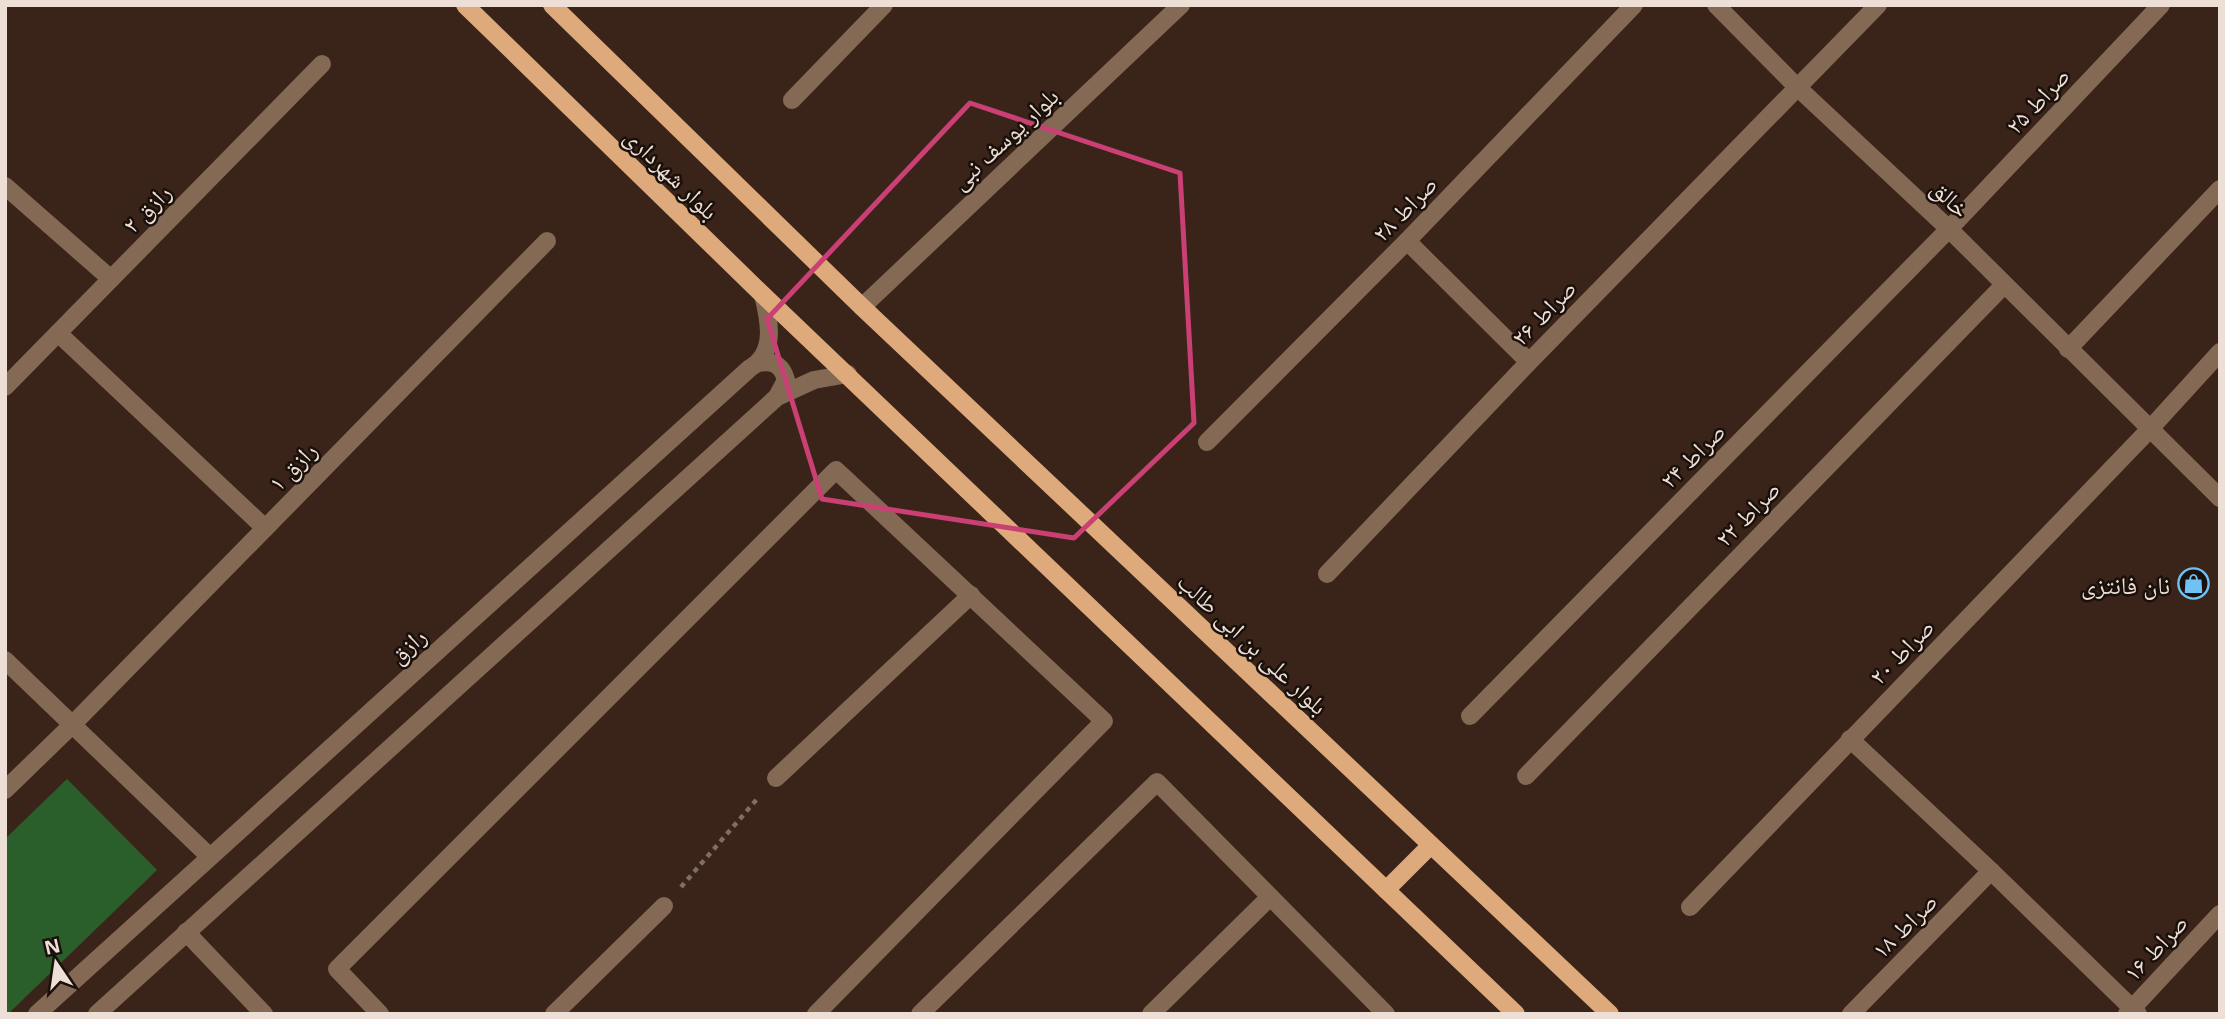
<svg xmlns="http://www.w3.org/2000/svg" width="2225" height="1019" viewBox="0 0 2225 1019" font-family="'Noto Sans','Noto Naskh Arabic',sans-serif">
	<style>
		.green { fill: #2a5f2b }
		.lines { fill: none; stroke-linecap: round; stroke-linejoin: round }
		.path { stroke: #816d63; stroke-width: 4.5; stroke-dasharray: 5 5; stroke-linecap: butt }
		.minor { stroke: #846a54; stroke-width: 18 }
		.major { stroke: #dfaa7b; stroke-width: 18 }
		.marked { fill: none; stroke: #cb4074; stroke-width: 5; stroke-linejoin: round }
		.labels { text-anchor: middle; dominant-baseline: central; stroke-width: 5; stroke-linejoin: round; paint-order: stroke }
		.street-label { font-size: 24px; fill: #edded6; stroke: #1a100b }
		.poi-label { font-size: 24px; fill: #edded6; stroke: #1a100b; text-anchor: end }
	</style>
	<rect width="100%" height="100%" fill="#3a2419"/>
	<polygon class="green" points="67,779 157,870 8,1014 5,1014 5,839"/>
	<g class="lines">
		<polyline class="path" points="681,887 758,798"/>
		<g class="minor">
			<polyline points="1716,5 1796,86 1949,229 2220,498"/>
			<polyline points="792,100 884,5"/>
			<polyline points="5,186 111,279"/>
			<polyline points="1407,241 1529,362"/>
			<polyline points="862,307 1181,5"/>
			<polyline points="58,333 265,528"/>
			<polyline points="2068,349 2220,189"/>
			<path d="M 758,363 C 774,360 782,365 786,380 L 777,397"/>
			<polyline points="5,387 322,64"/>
			<polyline points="1207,442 1407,241 1634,5"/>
			<polyline points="1327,574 1529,362 1878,5"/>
			<polyline points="5,660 209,856"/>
			<polyline points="1470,716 1949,229 2161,5"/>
			<polyline points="1850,739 1991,871 2138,1014"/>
			<polyline points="1526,776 2004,285"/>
			<polyline points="776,778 971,595"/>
			<polyline points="5,790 72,725 547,241"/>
			<polyline points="1690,907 2149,430 2220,352"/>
			<polyline points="186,932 264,1014"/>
			<path d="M 37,1014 L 750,368 C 777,353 769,319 763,295"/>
			<polyline points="97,1014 777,397 814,380 848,374"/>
			<polyline points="380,1014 337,969 836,470 1104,721 816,1014"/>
			<polyline points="554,1014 664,906"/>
			<polyline points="920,1014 1157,782 1386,1014"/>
			<polyline points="1151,1014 1270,897"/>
			<polyline points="1851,1014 1991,871"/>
			<polyline points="2127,1014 2220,914"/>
		</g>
		<g class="major">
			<polyline points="465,5 763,295 1516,1014"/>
			<polyline points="552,5 862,307 1610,1014"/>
			<polyline points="1386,890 1431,845"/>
		</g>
	</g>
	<path class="marked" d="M 970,103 L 1180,173 L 1194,423 L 1074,538 L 822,499 L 767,319 Z"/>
	<defs>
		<symbol id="shop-ring" viewBox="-11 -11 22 22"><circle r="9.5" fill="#1a100b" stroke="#70c2f4" stroke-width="1.5"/><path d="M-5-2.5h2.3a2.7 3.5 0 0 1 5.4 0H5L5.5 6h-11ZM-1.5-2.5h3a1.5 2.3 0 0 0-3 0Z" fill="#70c2f4"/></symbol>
	</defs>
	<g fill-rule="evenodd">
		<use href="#shop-ring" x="2176" y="566" width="35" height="35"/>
	</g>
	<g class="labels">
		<g class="street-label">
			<text transform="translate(2037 100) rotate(-47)">صراط ۲۵</text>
			<text transform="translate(1004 138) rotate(-43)">بلوار یوسف نبی</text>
			<text transform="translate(672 173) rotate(44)">بلوار شهرداری</text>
			<text transform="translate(1951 198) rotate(44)">خالق</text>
			<text transform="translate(146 208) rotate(-46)">رازق ۲</text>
			<text transform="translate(1404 208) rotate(-46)">صراط ۲۸</text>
			<text transform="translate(1543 312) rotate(-46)">صراط ۲۶</text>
			<text transform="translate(1692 455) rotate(-45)">صراط ۲۴</text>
			<text transform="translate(292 466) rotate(-46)">رازق ۱</text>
			<text transform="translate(1747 513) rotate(-46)">صراط ۲۲</text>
			<text transform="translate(1253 643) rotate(43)">بلوار علی بن ابی طالب</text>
			<text transform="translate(407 645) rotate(-42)">رازق</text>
			<text transform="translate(1901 651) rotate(-46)">صراط ۲۰</text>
			<text transform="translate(1904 925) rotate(-45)">صراط ۱۸</text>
			<text transform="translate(2155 947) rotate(-47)">صراط ۱۶</text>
		</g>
		<g class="poi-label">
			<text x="2170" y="584">نان فانتزی</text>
		</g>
	</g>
	<rect width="2225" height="1019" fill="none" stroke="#edded6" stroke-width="14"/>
	<g transform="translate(56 963) rotate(347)" stroke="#1a100b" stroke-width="5" paint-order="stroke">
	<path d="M0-5L12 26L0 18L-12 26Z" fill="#edded6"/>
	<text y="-10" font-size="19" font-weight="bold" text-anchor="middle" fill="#edded6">N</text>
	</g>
</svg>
